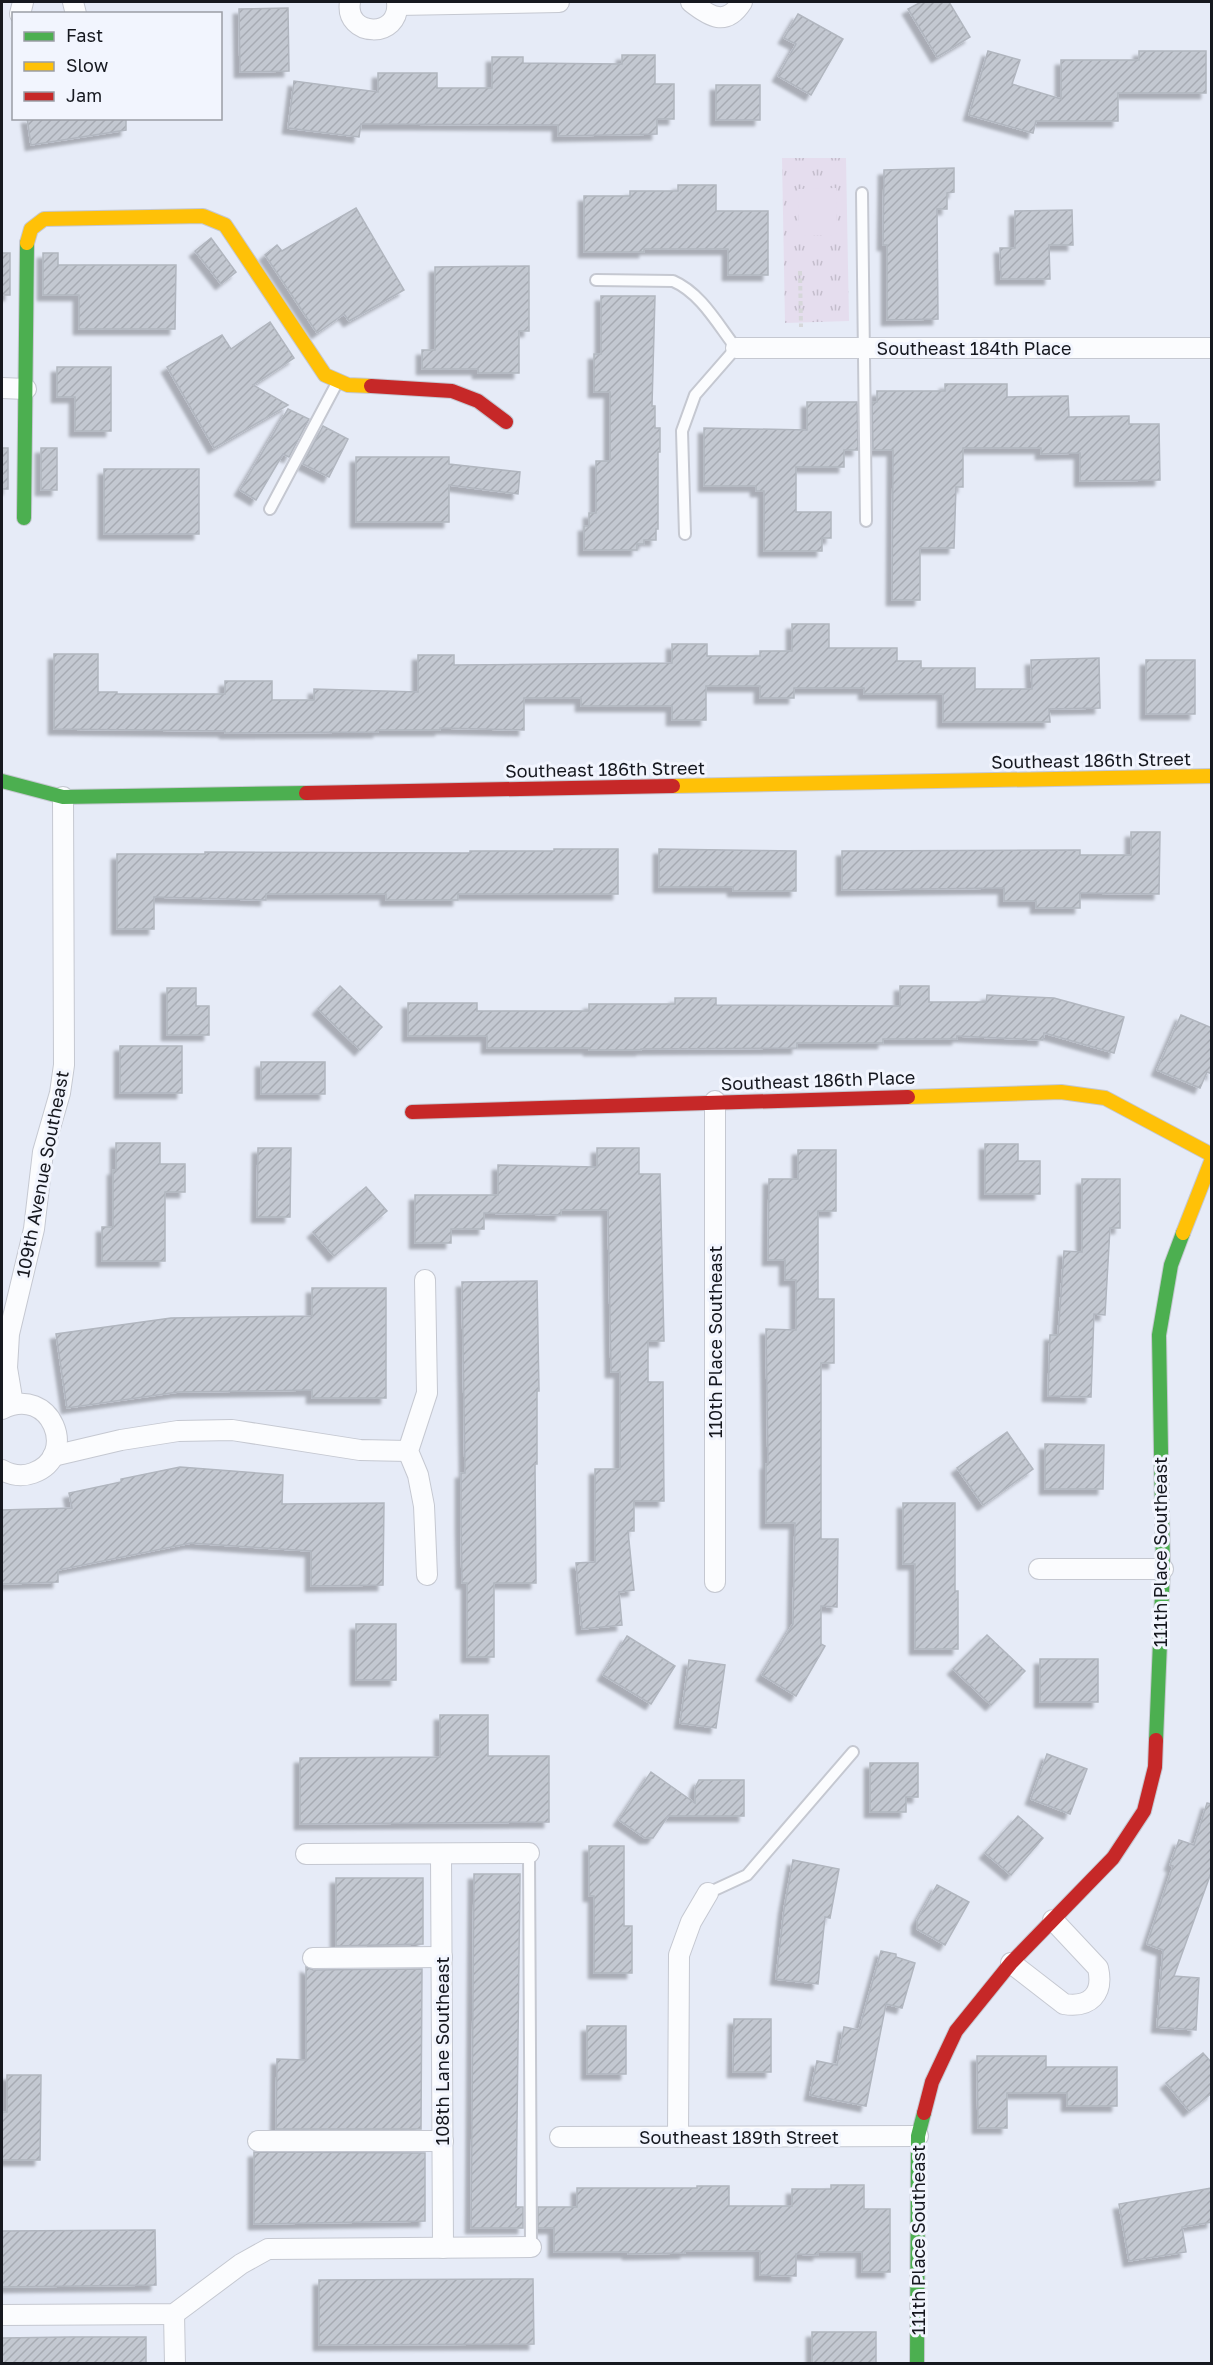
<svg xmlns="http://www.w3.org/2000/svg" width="1213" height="2365" viewBox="0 0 1213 2365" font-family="'Golos Text',sans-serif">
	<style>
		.grass { fill: url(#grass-tufts) }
		.garden { fill: #e5ddee }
		.building { fill: url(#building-hatch); stroke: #b1b6bf; stroke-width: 1.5; filter: url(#shadow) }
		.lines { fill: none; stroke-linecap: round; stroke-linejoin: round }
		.lane-casing { stroke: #c5c8d1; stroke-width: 14 }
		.street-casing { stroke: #c5c8d1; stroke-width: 22 }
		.fast-casing { stroke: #c5c8d1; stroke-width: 16 }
		.slow-casing { stroke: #c5c8d1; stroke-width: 16 }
		.jam-casing { stroke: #c5c8d1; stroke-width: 16 }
		.path { stroke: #d6d7da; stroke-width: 4; stroke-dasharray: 4.5 3; stroke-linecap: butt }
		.lane { stroke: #fbfcfe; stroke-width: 10 }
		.street { stroke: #fbfcfe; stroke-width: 20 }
		.fast { stroke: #4caf50; stroke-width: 14 }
		.slow { stroke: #ffc107; stroke-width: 14 }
		.jam { stroke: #c62828; stroke-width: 14 }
		.labels { text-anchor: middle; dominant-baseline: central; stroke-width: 6; stroke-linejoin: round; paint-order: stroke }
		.street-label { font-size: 18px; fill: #16181f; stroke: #f2f5fe }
	</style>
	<defs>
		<pattern id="grass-tufts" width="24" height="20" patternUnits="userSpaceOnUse" patternTransform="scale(1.5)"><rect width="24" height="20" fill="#e5ddee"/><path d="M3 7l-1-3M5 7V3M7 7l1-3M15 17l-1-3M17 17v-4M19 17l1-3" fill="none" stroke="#c4bdcc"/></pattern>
		<pattern id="building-hatch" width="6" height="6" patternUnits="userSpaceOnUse" patternTransform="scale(1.5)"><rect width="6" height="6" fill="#c3c8d1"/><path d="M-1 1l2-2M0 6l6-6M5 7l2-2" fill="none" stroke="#a7abb3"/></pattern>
		<filter id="shadow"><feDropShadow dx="-5.5" dy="5.5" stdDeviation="1.5" flood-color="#0004"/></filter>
	</defs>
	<rect width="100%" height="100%" fill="#e6ebf7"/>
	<polygon class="grass" points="782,158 846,158 849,321 785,323"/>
	<polygon class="garden" points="836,188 837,235 799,236 798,189"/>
	<g class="building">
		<polygon points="921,2 949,2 970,37 937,57 908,9"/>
		<polygon points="288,8 289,71 240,72 239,9"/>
		<polygon points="798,14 843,39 811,95 778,76 796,44 784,38"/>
		<polygon points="988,51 1020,60 1012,84 1061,99 1061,60 1139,60 1139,51 1206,51 1206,93 1118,93 1118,121 1036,121 1033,133 969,115"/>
		<polygon points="622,55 655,55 655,84 674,84 674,119 657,119 657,134 558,136 558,125 361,124 359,137 288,128 294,81 378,92 378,73 437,73 437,88 492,88 492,57 523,57 523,63 622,64"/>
		<rect x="716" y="85" width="44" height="35"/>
		<polygon points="27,118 126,118 126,130 31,145"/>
		<polygon points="954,168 954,192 947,193 947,209 937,209 938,319 887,320 887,245 883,245 884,170"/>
		<polygon points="678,185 716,185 716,211 768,211 768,275 728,275 728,249 644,249 644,252 584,252 584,196 630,196 630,191 678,191"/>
		<polygon points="356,208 404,290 349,321 344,314 317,333 265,255 277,245 282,251"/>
		<polygon points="1072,210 1073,245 1049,245 1050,279 1001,279 1000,248 1015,248 1015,211"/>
		<polygon points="211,238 236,272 221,284 195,251"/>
		<rect x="2" y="253" width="8" height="42"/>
		<polygon points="43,253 58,253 58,265 176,265 175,329 79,329 79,295 43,295"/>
		<polygon points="529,266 529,331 519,331 519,373 478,373 478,369 422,369 422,350 435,350 435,267"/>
		<polygon points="601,296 655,296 652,406 655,406 655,428 660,428 660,452 658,452 658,529 656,529 656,540 644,540 644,544 637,544 637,550 584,550 584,526 589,526 589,513 596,513 596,461 610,461 610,392 594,392 594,354 601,354"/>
		<polygon points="270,322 294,358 253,385 288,405 214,448 167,367 222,335 231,349"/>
		<polygon points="57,367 111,367 111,431 75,431 75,397 57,397"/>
		<polygon points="945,384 1007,384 1007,397 1068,396 1069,417 1129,416 1129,424 1159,424 1160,480 1080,481 1080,453 1041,454 1041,448 963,448 963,487 956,487 954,548 920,548 920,600 892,600 893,450 873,450 872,402 877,402 877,391 945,391"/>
		<polygon points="807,402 857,402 858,450 844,450 844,467 796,467 796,512 831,512 831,538 822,538 822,551 764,551 764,491 756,491 756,486 704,486 704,428 807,430"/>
		<polygon points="288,409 309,419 289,457 283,454 256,500 240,490"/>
		<polygon points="323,426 348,439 329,477 303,464"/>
		<rect x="2" y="448" width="6" height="41"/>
		<rect x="41" y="448" width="16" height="42"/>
		<polygon points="356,457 449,457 449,464 520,472 518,494 449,485 449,522 356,522"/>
		<rect x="104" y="469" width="95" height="65"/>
		<polygon points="792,624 829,624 829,648 897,648 897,661 921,661 921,668 975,668 975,689 1032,689 1031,660 1099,658 1100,708 1049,709 1050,722 943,722 943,694 864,694 864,688 794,688 794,698 760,698 760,686 706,686 706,720 672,720 672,706 581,706 581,698 524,698 524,730 440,728 440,730 378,730 378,732 225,733 225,731 54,729 54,654 98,654 98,692 117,692 117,694 225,694 225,681 272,681 272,700 314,700 314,689 418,692 418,655 454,655 454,665 672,663 672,644 707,644 707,656 760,656 760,651 792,651"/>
		<rect x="1146" y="660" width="49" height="54"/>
		<polygon points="1131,832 1160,832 1159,894 1080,893 1080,908 1036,908 1036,901 1004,901 1004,888 842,890 842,851 1080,850 1080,855 1131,855"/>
		<polygon points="554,849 618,849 618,894 458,894 458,900 386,900 386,894 266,894 266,900 154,897 154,929 117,929 117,854 205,854 205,852 470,853 470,851 554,851"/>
		<polygon points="659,849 796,851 796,891 733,891 733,887 659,887"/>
		<polygon points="340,986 382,1027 360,1050 318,1009"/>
		<polygon points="900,986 929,986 929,1002 986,1002 987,995 1054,998 1124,1017 1114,1053 1044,1033 1043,1040 957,1036 957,1039 883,1039 883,1043 797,1043 797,1048 641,1049 641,1050 589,1050 589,1048 487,1048 487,1036 408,1036 408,1003 477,1003 477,1011 589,1011 589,1004 675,1004 675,998 716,998 716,1005 900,1006"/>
		<polygon points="167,988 196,988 196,1006 209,1006 209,1035 167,1035"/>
		<polygon points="1181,1015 1212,1028 1212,1074 1207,1072 1200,1088 1157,1070"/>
		<rect x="120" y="1046" width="62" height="47"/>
		<rect x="261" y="1062" width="64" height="32"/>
		<polygon points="116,1143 160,1143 160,1164 185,1164 185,1192 165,1192 165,1261 102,1261 102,1227 113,1227 113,1170 116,1170"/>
		<polygon points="985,1144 1018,1144 1018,1161 1040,1161 1040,1194 985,1194"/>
		<polygon points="258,1148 291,1148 290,1217 257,1217"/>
		<polygon points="597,1148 639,1148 639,1174 660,1174 664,1341 648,1341 648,1382 663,1382 664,1501 634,1501 634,1531 628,1531 634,1590 619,1592 622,1625 582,1629 576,1563 595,1562 595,1469 620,1469 620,1372 611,1372 608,1210 561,1210 561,1215 484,1213 484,1229 451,1229 451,1243 415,1243 415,1195 498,1195 498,1165 597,1167"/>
		<polygon points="798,1150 836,1150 836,1211 818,1211 818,1299 834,1299 834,1363 821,1363 821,1539 838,1539 837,1607 821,1606 821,1644 825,1646 796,1696 762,1675 793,1624 795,1523 766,1523 766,1464 768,1464 766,1329 796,1330 796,1280 785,1280 785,1260 768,1260 769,1179 798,1179"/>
		<polygon points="1082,1179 1120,1179 1120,1228 1110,1228 1105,1315 1094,1314 1091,1397 1048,1396 1050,1335 1058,1335 1064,1251 1082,1252"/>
		<polygon points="366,1187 387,1211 334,1256 313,1232"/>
		<polygon points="537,1281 539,1391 537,1391 537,1464 535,1464 536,1583 494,1583 494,1657 467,1657 467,1583 462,1583 461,1523 461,1473 465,1473 462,1282"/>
		<polygon points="312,1288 386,1288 386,1398 312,1398 312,1390 178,1392 67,1408 56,1334 171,1318 312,1316"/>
		<polygon points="1007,1432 1033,1469 983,1505 957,1468"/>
		<polygon points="1045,1444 1104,1445 1103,1489 1045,1489"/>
		<polygon points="180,1467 283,1475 282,1504 384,1503 383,1585 311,1586 311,1551 191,1543 58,1570 58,1582 2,1584 2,1510 72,1508 69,1493 121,1482 121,1479"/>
		<polygon points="903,1503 955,1503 955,1591 958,1591 958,1649 915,1649 915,1564 903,1564"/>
		<rect x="356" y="1624" width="40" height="56"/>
		<polygon points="987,1635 1025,1671 991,1705 953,1669"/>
		<polygon points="627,1636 675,1666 651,1704 603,1675"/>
		<rect x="1040" y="1659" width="58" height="43"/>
		<polygon points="689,1660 725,1665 716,1728 680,1723"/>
		<polygon points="440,1715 488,1715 488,1756 549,1756 549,1822 300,1824 300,1758 440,1757"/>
		<polygon points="1047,1754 1087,1769 1070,1814 1031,1799"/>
		<polygon points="870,1763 918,1763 918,1797 906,1797 906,1812 870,1812"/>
		<polygon points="651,1772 695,1803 695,1788 699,1780 744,1780 744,1816 668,1816 653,1838 645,1838 619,1820"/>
		<polygon points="1207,1803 1212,1804 1212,1870 1174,1976 1199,1978 1196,2030 1157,2027 1163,1950 1147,1944 1173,1866 1170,1865 1179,1840 1194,1845"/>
		<polygon points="1018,1816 1043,1838 1011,1875 985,1853"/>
		<polygon points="589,1846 624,1846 624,1926 632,1926 632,1973 594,1973 594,1896 589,1896"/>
		<polygon points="793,1860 839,1869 830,1918 825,1917 818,1984 776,1979 784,1909"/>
		<polygon points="474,1874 520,1874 516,2207 523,2207 523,2228 471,2228"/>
		<polygon points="336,1878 423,1878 423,1944 336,1946"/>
		<polygon points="937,1885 969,1902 945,1945 917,1929 917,1921"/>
		<polygon points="881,1951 896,1954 896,1957 915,1963 902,2008 886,2004 866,2106 810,2095 817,2061 837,2065 844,2027 859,2030"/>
		<polygon points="306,1967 313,1970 422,1969 421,2129 276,2129 277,2059 306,2060"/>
		<polygon points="734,2019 771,2019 771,2072 733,2072"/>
		<rect x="587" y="2026" width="39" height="48"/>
		<polygon points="1203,2053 1212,2063 1212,2093 1189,2111 1166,2083"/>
		<polygon points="977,2056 1046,2056 1046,2067 1117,2067 1117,2106 1067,2106 1067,2093 1007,2093 1007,2128 978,2128"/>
		<polygon points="7,2075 41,2075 40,2160 2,2160 2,2116 3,2112 7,2112"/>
		<polygon points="254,2152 425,2153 425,2221 254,2224"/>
		<polygon points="831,2185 864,2185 864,2209 890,2209 890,2272 862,2272 862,2252 818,2252 818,2255 796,2254 796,2276 760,2275 760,2251 685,2251 685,2253 628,2254 628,2252 554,2252 554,2228 538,2228 538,2207 577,2207 577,2188 697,2188 697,2186 729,2186 729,2206 792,2206 792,2189 831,2189"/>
		<polygon points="1212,2188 1212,2222 1182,2227 1186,2252 1129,2261 1119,2204"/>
		<polygon points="155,2230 156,2285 2,2287 2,2231"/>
		<polygon points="533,2279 534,2344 319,2345 319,2280"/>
		<rect x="812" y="2332" width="64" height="32"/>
		<polygon points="71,2337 146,2337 146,2364 2,2364 2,2338"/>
	</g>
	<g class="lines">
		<defs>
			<g id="lane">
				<polyline points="862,193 866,521"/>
				<path d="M 596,280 L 673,281 C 701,293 718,325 736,348 L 695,395 L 682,431 L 685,534"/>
				<polyline points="270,509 338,381"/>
				<polyline points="529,1853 531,2247"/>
				<polyline points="708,1893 747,1875 853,1752"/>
			</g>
			<g id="street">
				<polyline points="73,2 76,14"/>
				<path d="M 350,2 C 344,37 401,40 397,2"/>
				<path d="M 691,2 C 710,17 726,27 742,2"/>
				<polyline points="398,5 559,2"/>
				<polyline points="20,14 23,2"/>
				<polyline points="736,348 1212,348"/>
				<polyline points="2,388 26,389"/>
				<polyline points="425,1280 427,1393 408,1451 418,1475 424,1506 427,1575"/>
				<polyline points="13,1404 7,1368 9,1334 34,1229 43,1152 60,1093 64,1065 63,797"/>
				<path d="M 2,1409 C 51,1384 80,1456 33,1473 C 22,1477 11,1475 2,1470"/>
				<polyline points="53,1456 121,1440 178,1431 232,1430 360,1450 408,1451"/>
				<polyline points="1039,1569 1163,1569"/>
				<polyline points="715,1582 715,1101"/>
				<polyline points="306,1854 529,1853"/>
				<polyline points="441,1854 443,2248"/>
				<polyline points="313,1958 442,1957"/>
				<path d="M 1011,1963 L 1064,2004 C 1090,2008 1104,1994 1098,1968 L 1053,1920"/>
				<polyline points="560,2137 918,2136"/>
				<polyline points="678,2137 679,1955 691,1922 708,1893"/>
				<polyline points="258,2141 443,2141"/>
				<polyline points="174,2314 175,2364"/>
				<polyline points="2,2315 174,2314 241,2264 268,2249 531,2247"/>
			</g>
			<g id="fast">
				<polyline points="24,518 27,243"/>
				<polyline points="2,781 63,797 306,793"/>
				<polyline points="1156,1740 1163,1569 1159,1335 1171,1265 1183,1233"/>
				<polyline points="917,2364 918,2136 924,2113"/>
			</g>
			<g id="slow">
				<polyline points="27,243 31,229 44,219 203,216 225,225 325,375 348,385 371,386"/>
				<polyline points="673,786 1212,776"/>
				<polyline points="908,1097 1061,1092 1105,1098 1212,1155"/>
				<polyline points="1183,1233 1212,1159"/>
			</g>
			<g id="jam">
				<polyline points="371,386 452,391 478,401 506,422"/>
				<polyline points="306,793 673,786"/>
				<polyline points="412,1112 908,1097"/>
				<polyline points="924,2113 932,2082 956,2031 1011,1963 1113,1858 1144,1811 1155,1767 1156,1740"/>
			</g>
		</defs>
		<use href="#lane" class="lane-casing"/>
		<use href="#street" class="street-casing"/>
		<use href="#fast" class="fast-casing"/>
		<use href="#slow" class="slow-casing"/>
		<use href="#jam" class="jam-casing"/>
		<polyline class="path" points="800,271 801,327"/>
		<use href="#lane" class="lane"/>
		<use href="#street" class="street"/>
		<use href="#fast" class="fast"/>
		<use href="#slow" class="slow"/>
		<use href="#jam" class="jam"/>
	</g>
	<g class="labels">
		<g class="street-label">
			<text x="974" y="348">Southeast 184th Place</text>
			<text transform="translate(1091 760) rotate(-1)">Southeast 186th Street</text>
			<text transform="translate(605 769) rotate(-1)">Southeast 186th Street</text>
			<text transform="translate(818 1080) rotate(-2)">Southeast 186th Place</text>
			<text transform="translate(42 1174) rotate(-79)">109th Avenue Southeast</text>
			<text transform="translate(715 1342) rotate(-90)">110th Place Southeast</text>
			<text transform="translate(1160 1552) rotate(-90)">111th Place Southeast</text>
			<text transform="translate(442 2051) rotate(-90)">108th Lane Southeast</text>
			<text x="739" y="2137">Southeast 189th Street</text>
			<text transform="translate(918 2240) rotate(-90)">111th Place Southeast</text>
		</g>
	</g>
	<rect width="1213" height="2365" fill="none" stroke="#16181f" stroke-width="6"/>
	<rect x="12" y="12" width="210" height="108" fill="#f2f5fe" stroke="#9a9da5" stroke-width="1.5"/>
	<rect x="24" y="32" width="30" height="9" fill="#4caf50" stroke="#9a9da5" stroke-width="1.5"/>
	<text x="66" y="42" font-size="18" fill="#16181f">Fast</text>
	<rect x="24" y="62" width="30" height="9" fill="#ffc107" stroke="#9a9da5" stroke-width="1.5"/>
	<text x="66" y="72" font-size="18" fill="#16181f">Slow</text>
	<rect x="24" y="92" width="30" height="9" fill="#c62828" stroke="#9a9da5" stroke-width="1.5"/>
	<text x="66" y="102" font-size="18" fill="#16181f">Jam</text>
</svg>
